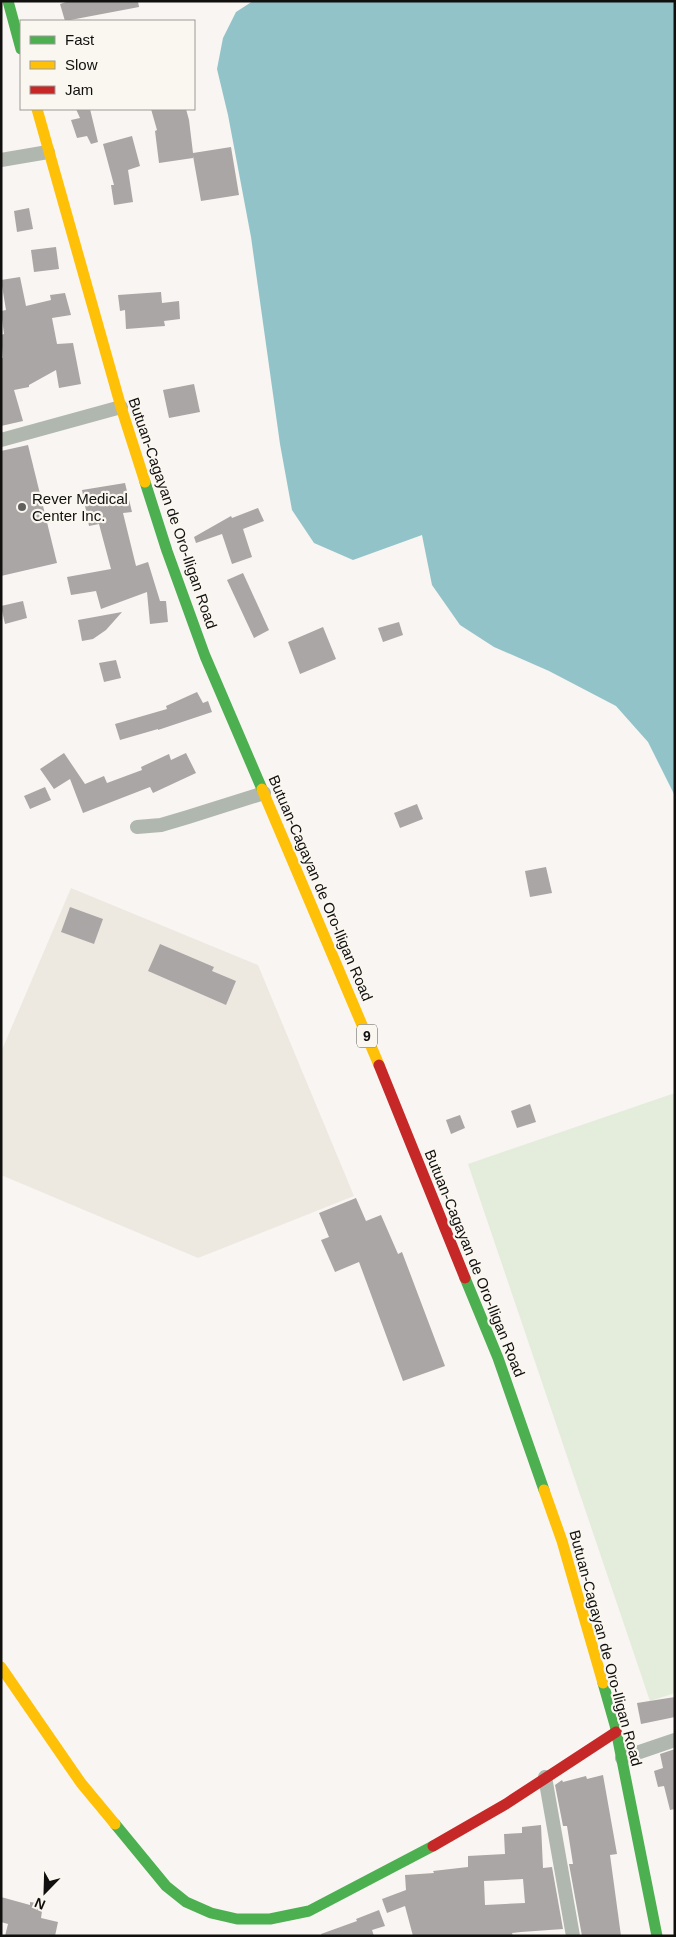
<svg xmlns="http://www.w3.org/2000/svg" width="676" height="1937" viewBox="0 0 676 1937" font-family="Arial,sans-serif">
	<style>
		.built { fill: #eee9e0 }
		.green { fill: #e4eddb }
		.water { fill: #91c3c9 }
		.building { fill: #a9a6a5; fill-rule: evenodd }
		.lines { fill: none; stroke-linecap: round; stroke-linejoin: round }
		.street { stroke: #b0b7ae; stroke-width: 14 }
		.fast { stroke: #4caf50; stroke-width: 11 }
		.slow { stroke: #ffc107; stroke-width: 11 }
		.jam { stroke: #c62828; stroke-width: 11 }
		.poi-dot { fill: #62605e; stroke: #faf6f0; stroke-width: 2 }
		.labels { text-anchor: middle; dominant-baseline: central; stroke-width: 4.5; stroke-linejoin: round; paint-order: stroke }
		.shield { fill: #faf6f0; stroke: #575552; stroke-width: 1 }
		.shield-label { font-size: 14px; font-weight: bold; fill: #11100e }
		.poi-label { font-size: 15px; fill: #11100e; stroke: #faf6f0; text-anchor: start }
		.street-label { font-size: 15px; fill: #11100e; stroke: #faf6f0 }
	</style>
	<rect width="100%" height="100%" fill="#f8f5f2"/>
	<polygon class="built" points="71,888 258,965 354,1196 198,1258 1,1175 1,1052"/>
	<polygon class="green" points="675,1093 675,1693 650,1701 468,1164"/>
	<polygon class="water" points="253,1 675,1 675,796 648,742 616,706 549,671 494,647 460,625 432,585 422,535 353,560 314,543 292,510 280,444 251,237 228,115 217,69 223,38 236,12"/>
	<g class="building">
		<polygon points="69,1 138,1 139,7 65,21 60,4"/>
		<polygon points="76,109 90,109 98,142 91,144 87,136 77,138 71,120 80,118"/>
		<polygon points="151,109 186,109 189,120 193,153 231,147 239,195 201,201 193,156 193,158 159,163 155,131 157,130"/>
		<polygon points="132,136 140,166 128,170 133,202 114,205 111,185 114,185 103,144"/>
		<polygon points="29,208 33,229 17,232 14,211"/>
		<polygon points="56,247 59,269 34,272 31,250"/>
		<polygon points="20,277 26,306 51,300 50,295 65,293 71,315 52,318 57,344 73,343 81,384 59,388 56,370 29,385 29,387 14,390 23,421 1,426 1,358 3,358 1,335 4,334 1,311 6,310 1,280"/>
		<polygon points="161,292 162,303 179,301 180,319 164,321 165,326 126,329 125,310 120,311 118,295"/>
		<polygon points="194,384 200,412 169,418 163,390"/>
		<polygon points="28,445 57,563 1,576 1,451"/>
		<polygon points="125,483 132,512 123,513 136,566 148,562 160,601 166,601 168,622 150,624 147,592 101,609 96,591 71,595 67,577 111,569 99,524 89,526 82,490"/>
		<polygon points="258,508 264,521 243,529 252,557 232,564 222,534 196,543 194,537 231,516 232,518"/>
		<polygon points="243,573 269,630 254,638 227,580"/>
		<polygon points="23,601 27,618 5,624 1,606"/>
		<polygon points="122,612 106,630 93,639 82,641 78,620"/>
		<polygon points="399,622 403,635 383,642 378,628"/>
		<polygon points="323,627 336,659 300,674 288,642"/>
		<polygon points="116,660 121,678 104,682 99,663"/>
		<polygon points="197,692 203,703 208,701 212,712 158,730 158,729 120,740 115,724 167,709 166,706"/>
		<polygon points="64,753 85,784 104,776 107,783 142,770 141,767 169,754 171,760 186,753 196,773 153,793 150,787 83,813 70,779 54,789 40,769"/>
		<polygon points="45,787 51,800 30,809 24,796"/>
		<polygon points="417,804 423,819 400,828 394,813"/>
		<polygon points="546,867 552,893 530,897 525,871"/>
		<polygon points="70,907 103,919 94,944 61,932"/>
		<polygon points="160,944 214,967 212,971 236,981 226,1005 148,971"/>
		<polygon points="530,1104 536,1122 517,1128 511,1111"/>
		<polygon points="460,1115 465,1128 451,1134 446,1120"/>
		<polygon points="356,1198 366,1221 381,1215 398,1254 402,1252 445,1366 403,1381 359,1262 335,1272 321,1240 329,1237 319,1213"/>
		<polygon points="675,1697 675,1717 641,1724 637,1703"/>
		<polygon points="675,1749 675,1809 670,1810 664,1786 658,1787 654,1771 663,1768 660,1754"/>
		<polygon points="603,1775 617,1854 610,1855 621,1936 582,1936 569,1864 573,1864 567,1826 563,1826 555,1785 562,1780 563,1782 586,1776 587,1779"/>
		<path d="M 541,1825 L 543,1868 L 552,1867 L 563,1929 L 521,1932 L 512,1933 L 513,1936 L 413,1936 L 405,1906 L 387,1913 L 382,1899 L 406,1890 L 405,1875 L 434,1873 L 433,1871 L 468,1867 L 468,1856 L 505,1854 L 504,1834 L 522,1833 L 522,1827 ZM 523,1879 L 525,1903 L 485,1905 L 484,1881 Z"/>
		<polygon points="1,1897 30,1905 30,1902 43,1904 41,1918 58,1922 55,1936 5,1936 8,1924 1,1922"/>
		<polygon points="379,1910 385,1926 372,1930 374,1936 322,1936 321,1934 357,1921 356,1919"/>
	</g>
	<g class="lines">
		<g class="street">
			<polyline points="1,160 48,152"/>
			<polyline points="1,440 121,407"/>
			<polyline points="137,827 161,825 188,817 264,793"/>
			<polyline points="622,1758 675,1740"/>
			<polyline points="545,1777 573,1936"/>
		</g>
		<g class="fast">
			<polyline points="8,1 21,49"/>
			<polyline points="145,482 167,551 205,656 262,789"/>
			<polyline points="465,1278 498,1358 544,1490"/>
			<polyline points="603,1683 615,1725 657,1936"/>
			<polyline points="115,1824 166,1886 186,1902 211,1913 237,1919 270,1919 309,1911 433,1846"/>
		</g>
		<g class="slow">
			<polyline points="37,109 121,407 145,482"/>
			<polyline points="262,789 379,1065"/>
			<polyline points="544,1490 562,1541 603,1683"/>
			<polyline points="1,1667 81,1783 115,1824"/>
		</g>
		<g class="jam">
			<polyline points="379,1065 465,1278"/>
			<polyline points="433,1846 506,1804 616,1732"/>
		</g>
	</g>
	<circle class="poi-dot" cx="22" cy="507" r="5"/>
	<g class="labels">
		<rect class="shield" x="357" y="1024.5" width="20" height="23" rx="4"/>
		<g class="shield-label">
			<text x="367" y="1036">9</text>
		</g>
		<g class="poi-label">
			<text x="32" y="498">Rever Medical<tspan x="32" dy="17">Center Inc.</tspan></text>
		</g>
		<g class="street-label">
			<text transform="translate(173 513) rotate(71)">Butuan-Cagayan de Oro-Iligan Road</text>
			<text transform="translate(321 888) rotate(67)">Butuan-Cagayan de Oro-Iligan Road</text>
			<text transform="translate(475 1263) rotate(68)">Butuan-Cagayan de Oro-Iligan Road</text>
			<text transform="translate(606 1648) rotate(75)">Butuan-Cagayan de Oro-Iligan Road</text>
		</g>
	</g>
	<rect width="676" height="1937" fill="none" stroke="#11100e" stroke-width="5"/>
	<rect x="20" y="20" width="175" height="90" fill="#faf6f0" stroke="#9d9a96"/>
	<rect x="30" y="36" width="25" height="8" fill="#4caf50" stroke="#9d9a96"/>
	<text x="65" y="45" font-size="15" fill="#11100e">Fast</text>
	<rect x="30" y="61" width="25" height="8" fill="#ffc107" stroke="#9d9a96"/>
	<text x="65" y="70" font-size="15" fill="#11100e">Slow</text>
	<rect x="30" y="86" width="25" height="8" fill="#c62828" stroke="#9d9a96"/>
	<text x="65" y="95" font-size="15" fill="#11100e">Jam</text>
	<g transform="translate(45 1892) rotate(203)" stroke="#faf6f0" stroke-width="4" paint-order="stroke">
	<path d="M0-4L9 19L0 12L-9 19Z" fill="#11100e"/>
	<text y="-8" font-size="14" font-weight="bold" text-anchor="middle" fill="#11100e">N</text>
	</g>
</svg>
